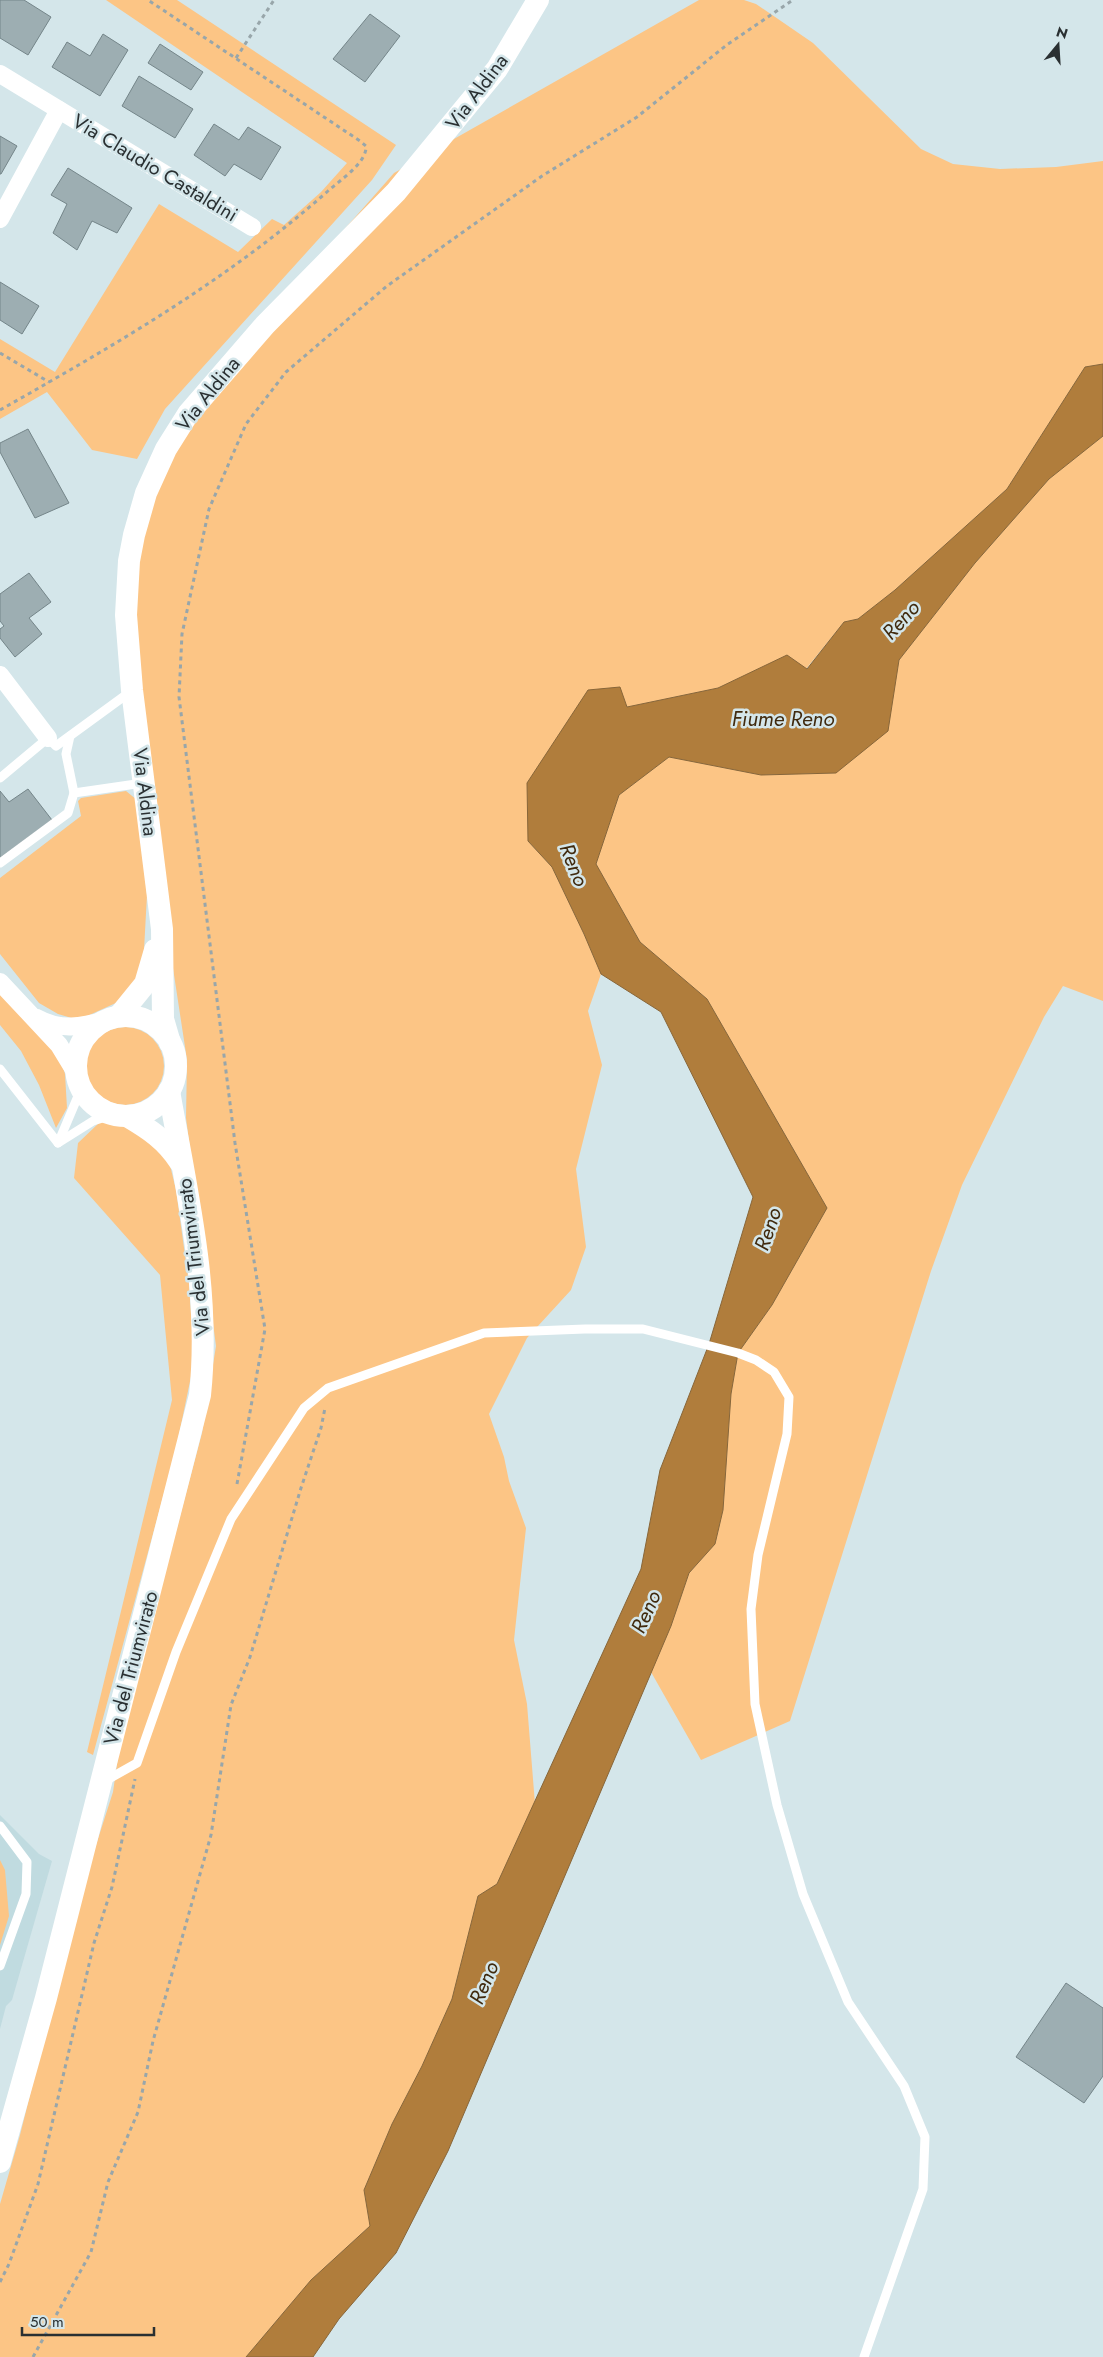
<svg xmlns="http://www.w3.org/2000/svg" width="1103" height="2357" viewBox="0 0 1103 2357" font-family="Jost,sans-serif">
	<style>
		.built { fill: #c0dbe0 }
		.green { fill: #fcc585 }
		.water { fill: #b07d3c; stroke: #886639 }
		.building { fill: #9daeb2; stroke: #748589 }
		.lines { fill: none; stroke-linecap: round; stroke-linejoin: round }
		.path { stroke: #98a6aa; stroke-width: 3; stroke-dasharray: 4 4; stroke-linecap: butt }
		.service { stroke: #fff; stroke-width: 9 }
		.minor { stroke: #fff; stroke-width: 18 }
		.tertiary { stroke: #fff; stroke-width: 22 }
		.labels { text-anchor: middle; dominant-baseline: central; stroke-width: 5; stroke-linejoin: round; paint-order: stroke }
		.street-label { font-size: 20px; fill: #2a3032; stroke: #d4e6ea }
		.water-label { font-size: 21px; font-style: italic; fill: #402a0e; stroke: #d4e6ea }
	</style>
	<rect width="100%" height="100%" fill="#d4e6ea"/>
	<polygon class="built" points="0,1815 39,1854 52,1861 12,2000 6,2006 0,2029"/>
	<g class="green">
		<polygon points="106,0 177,0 396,145 372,180 165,409 137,459 92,450 47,392 0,419 0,339 55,372 159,204 238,252 272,219 284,225 321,192 347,163"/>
		<polygon points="699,0 744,0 756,4 813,43 921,149 953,164 1000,169 1056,167 1103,161 1103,364 1085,367 1007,489 895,590 858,619 844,622 806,669 787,656 718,688 627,707 528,841 552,867 584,934 601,974 588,1011 602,1065 576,1169 586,1247 571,1290 527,1338 489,1414 504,1457 509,1481 526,1528 514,1640 527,1704 535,1804 497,1884 478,1896 452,1999 422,2066 392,2124 364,2190 370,2226 311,2280 246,2357 0,2357 0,2204 20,2135 80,1895 113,1792 120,1743 202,1433 216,1346 186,1118 187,1060 153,837 123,547 219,372 394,173"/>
		<polygon points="1103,436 1103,1001 1063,986 1044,1017 962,1185 931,1271 790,1721 701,1760 651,1672 671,1626 689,1573 715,1544 723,1510 731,1394 738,1353 772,1305 827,1208 707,999 640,942 596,864 619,795 669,757 761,775 835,773 887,731 899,660 975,563 1049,479"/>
		<polygon points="126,791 137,800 147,895 144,950 136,984 118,1002 85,1017 75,1019 58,1014 39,1003 0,954 0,878 81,816 78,801 81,798"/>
		<polygon points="0,990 59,1054 65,1074 67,1108 56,1128 39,1085 21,1051 0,1025"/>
		<circle cx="125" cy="1066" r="39"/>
		<polygon points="100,1122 124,1123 134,1126 169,1161 176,1190 189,1284 194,1362 176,1449 93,1755 87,1752 172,1400 160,1275 74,1178 78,1143"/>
		<polygon points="0,1860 5,1870 9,1916 0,1945"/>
	</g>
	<polygon class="water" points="1103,364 1103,436 1049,479 975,563 899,660 888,731 836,773 761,775 669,757 619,795 596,864 640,942 707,999 827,1208 772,1305 738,1353 731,1394 723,1510 715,1544 689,1573 671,1626 448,2151 396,2253 339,2319 313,2357 246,2357 311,2280 370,2226 364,2190 392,2124 422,2066 452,1999 478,1896 497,1884 641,1569 660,1470 709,1344 753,1197 661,1012 601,974 584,934 552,867 528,841 527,783 588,690 620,687 627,707 718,688 787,655 807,669 844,622 858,619 895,590 1007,489 1085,367"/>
	<g class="building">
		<polygon points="0,0 24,0 51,17 28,55 0,38"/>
		<polygon points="370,14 400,36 365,82 333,59"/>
		<polygon points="103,34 128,50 100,96 52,67 67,42 90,56"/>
		<polygon points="160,44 203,72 191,90 148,63"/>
		<polygon points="139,76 193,109 175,138 122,106"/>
		<polygon points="214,124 239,140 248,127 281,147 261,180 234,164 225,176 194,155"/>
		<polygon points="0,136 17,146 1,174 0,174"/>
		<polygon points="68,168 132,208 117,233 92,221 77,250 53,233 67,204 51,195"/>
		<polygon points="0,282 39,306 22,334 0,320"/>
		<polygon points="28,429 69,503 35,518 0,452 0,443"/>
		<polygon points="29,573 51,602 29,618 42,634 15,657 0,638 0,629 4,626 0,621 0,594"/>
		<polygon points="28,789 52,820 0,858 0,791 9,802"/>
		<polygon points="1066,1983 1103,2008 1103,2076 1084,2103 1016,2057"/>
	</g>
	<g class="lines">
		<g class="path">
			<polyline points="236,58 274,0"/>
			<polyline points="0,353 49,382"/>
			<path d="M 0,410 C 115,345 229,279 328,191 C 340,180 367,163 366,146 L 360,141 L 148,0"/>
			<polyline points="237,1484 265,1329 235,1143 179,697 182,634 209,509 246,424 286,372 387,286 542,176 637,117 728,44 793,0"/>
			<polyline points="0,2282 9,2264 38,2184 94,1943 112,1887 135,1779"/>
			<polyline points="33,2357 91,2252 108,2182 138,2112 153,2041 211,1835 231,1705 250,1657 301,1488 321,1428 325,1408"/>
		</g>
		<g class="service">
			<polyline points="70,736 66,754 74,793"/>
			<polyline points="0,778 48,738 56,746 130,692"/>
			<polyline points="0,863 68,813 74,793 143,783"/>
			<polyline points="0,1069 58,1143"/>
			<polyline points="59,1141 81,1089"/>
			<polyline points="58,1143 93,1121 115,1114"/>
			<polyline points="105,1781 137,1763 176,1652 231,1519 304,1408 328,1388 484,1333 585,1329 643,1329 738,1353 756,1360 774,1372 789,1397 787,1434 758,1555 751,1609 755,1704 777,1805 803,1894 848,2002 904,2086 925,2137 923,2189 864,2357"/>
			<polyline points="0,1826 27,1862 26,1894 0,1966"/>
		</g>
		<g class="minor">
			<polyline points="0,74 252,227"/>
			<polyline points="0,219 59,110"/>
			<polyline points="0,675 48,738"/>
			<polyline points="0,982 59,1045 76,1073"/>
			<path d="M 37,1018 C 60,1031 82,1027 106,1020"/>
		</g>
		<g class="tertiary">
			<polyline points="119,1016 145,984 155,950"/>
			<circle cx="126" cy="1066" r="50"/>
			<polyline points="170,1043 163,1019 162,929 132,690 126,615 129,561 134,535 146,493 166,449 188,414 265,325 396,192 497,69 538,0"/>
			<path d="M 127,1116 C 149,1129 166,1140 180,1162"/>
			<path d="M 0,2162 L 46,1998 L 200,1395 C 211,1291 187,1193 169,1091"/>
		</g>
	</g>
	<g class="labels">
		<g class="street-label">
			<text transform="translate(477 92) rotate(-53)">Via Aldina</text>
			<text transform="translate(155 168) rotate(31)">Via Claudio Castaldini</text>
			<text transform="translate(208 394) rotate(-51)">Via Aldina</text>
			<text transform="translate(145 792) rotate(83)">Via Aldina</text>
			<text transform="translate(194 1257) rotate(-97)">Via del Triumvirato</text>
			<text transform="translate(131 1668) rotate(-75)">Via del Triumvirato</text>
		</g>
		<g class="water-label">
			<text transform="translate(901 620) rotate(-48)">Reno</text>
			<text x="783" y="719">Fiume Reno</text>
			<text transform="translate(574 865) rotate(68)">Reno</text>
			<text transform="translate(768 1229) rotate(-71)">Reno</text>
			<text transform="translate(646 1612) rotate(-66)">Reno</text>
			<text transform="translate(484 1983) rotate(-67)">Reno</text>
		</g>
	</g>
	<g transform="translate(1058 45) rotate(18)" stroke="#d4e6ea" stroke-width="4" paint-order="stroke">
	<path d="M0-4L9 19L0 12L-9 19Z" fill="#2a3032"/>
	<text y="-8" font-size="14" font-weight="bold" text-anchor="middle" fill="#2a3032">N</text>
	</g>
	<path d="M22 2327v8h132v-8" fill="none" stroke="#2a3032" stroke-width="2.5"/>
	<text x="30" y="2327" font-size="15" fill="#2a3032" stroke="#d4e6ea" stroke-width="4" paint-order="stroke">50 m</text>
</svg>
